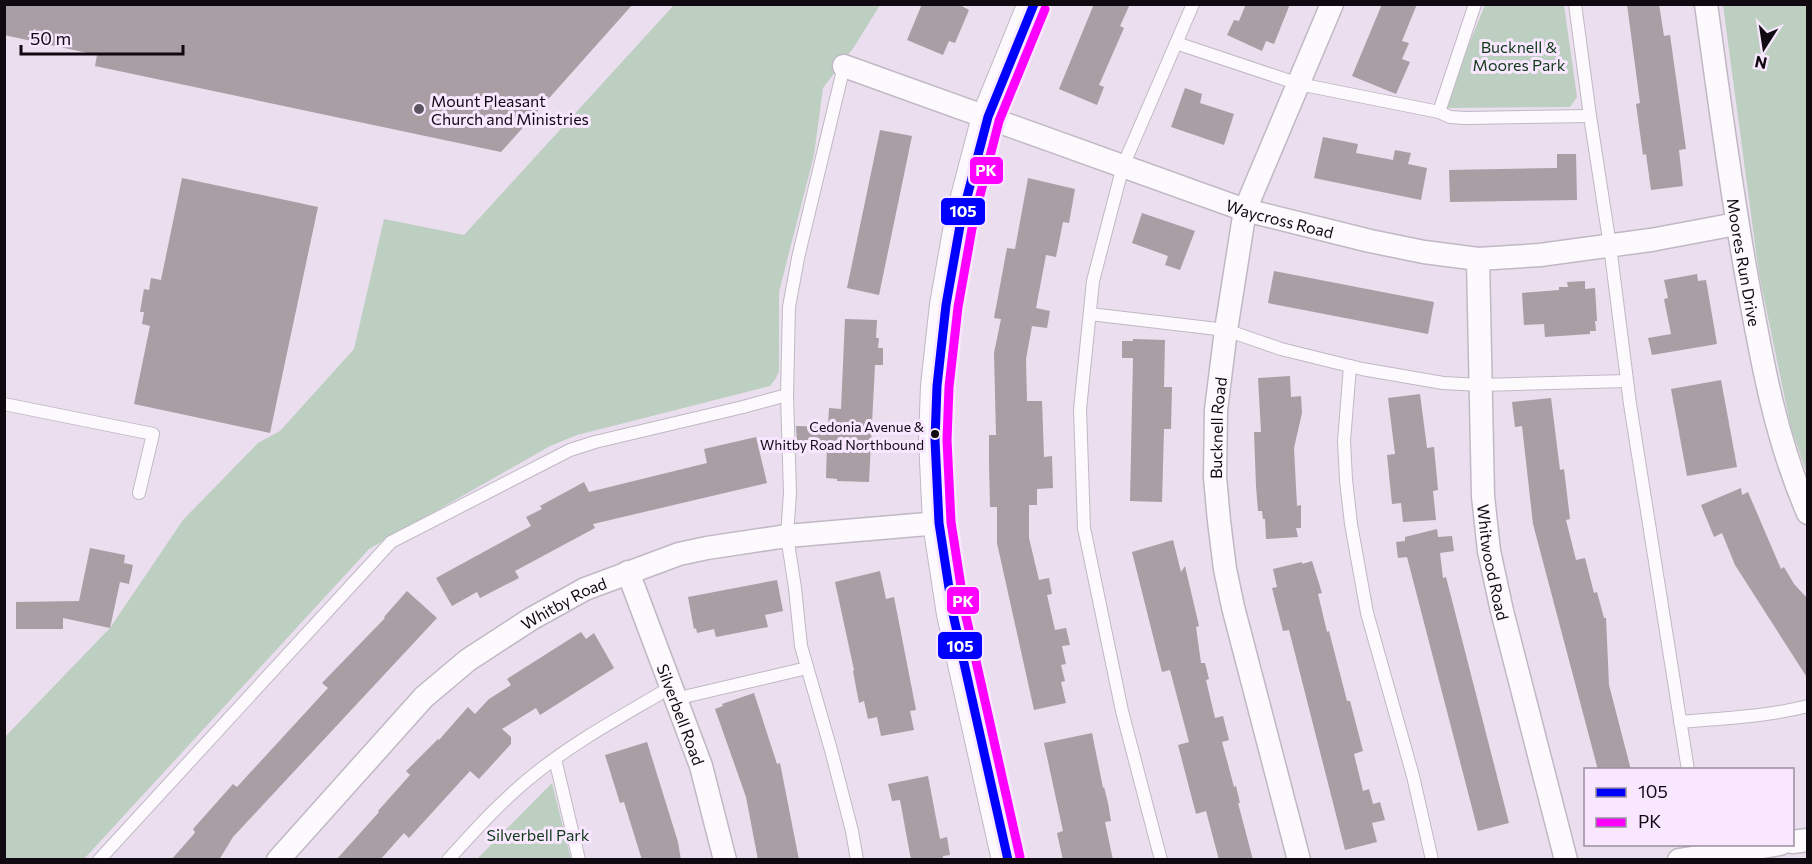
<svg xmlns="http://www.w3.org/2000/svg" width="1812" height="864" viewBox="0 0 1812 864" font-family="Commissioner,sans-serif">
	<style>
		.green { fill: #bccfc0 }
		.building { fill: #a99ea3 }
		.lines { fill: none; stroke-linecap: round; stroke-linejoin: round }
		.lane-casing { stroke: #c1b8c5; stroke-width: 14 }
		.street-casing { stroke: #c1b8c5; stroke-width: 25 }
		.secondary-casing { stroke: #c1b8c5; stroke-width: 34 }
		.lane { stroke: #fcfafd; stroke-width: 12 }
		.street { stroke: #fcfafd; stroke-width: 22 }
		.secondary { stroke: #fcfafd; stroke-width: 32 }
		.bus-1-casing { stroke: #f8e7ff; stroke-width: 14 }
		.bus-2-casing { stroke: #f8e7ff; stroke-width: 14 }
		.bus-1 { stroke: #00f; stroke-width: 9 }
		.bus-2 { stroke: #f0f; stroke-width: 9 }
		.poi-dot { fill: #5c545f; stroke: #f8e7ff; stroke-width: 2 }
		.bus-dot { fill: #100912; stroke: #f8e7ff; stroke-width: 2 }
		.labels { text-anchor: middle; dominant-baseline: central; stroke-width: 6; stroke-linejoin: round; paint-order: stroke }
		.bus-label { font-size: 14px; fill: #100912; stroke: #f8e7ff; text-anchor: end }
		.park-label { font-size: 16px; fill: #0e3916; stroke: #f8e7ff }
		.poi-label { font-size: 16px; fill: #100912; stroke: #f8e7ff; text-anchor: start }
		.street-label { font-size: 16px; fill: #100912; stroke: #f8e7ff }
		.line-badge { stroke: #f8e7ff; stroke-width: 2 }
		.badge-label { font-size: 16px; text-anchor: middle; font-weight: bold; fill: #fff }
	</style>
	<rect width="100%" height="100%" fill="#eadeef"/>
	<g class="green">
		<polygon points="674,5 880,5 854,47 823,88 814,155 779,292 779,371 776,378 770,386 577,435 550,446 369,549 84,859 6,859 4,738 110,628 183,520 258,443 280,431 354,349 384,219 464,235"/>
		<polygon points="1485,5 1564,5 1577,97 1570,107 1447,108 1446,101"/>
		<polygon points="1723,5 1807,5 1807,474 1791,428 1759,274"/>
		<polygon points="552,783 571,859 477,859"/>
	</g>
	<g class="building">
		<polygon points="4,4 633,4 501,152 95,66 97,55 4,35"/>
		<polygon points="922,4 958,4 969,10 955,43 949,41 943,55 907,40"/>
		<polygon points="1094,4 1130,4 1120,26 1124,28 1099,85 1104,87 1097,105 1059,89"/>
		<polygon points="1246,4 1290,4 1274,44 1266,41 1262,51 1227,35 1234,20 1239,21"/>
		<polygon points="1382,4 1417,4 1402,41 1409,43 1402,59 1410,62 1396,94 1352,76"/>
		<polygon points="1627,4 1659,4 1664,36 1670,35 1686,149 1679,150 1683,186 1651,190 1646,154 1643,155 1636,104 1640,103"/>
		<polygon points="1185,88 1202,94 1200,103 1234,114 1224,145 1171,127"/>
		<polygon points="880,130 912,136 879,295 847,288"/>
		<polygon points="1323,137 1358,144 1356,153 1393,160 1395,150 1411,153 1408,164 1427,168 1421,200 1314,178"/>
		<polygon points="1557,154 1576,154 1577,200 1450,202 1449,170 1557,168"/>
		<polygon points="182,178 318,207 270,433 134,404 150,326 142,324 144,312 140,312 144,289 149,290 151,278 161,280"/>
		<polygon points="1028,178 1075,189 1069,223 1063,222 1056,257 1046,255 1036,308 1050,311 1047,328 1032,326 1026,359 1027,401 1042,401 1044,457 1052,456 1053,488 1037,489 1037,505 1029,505 1029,538 1039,580 1049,578 1052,594 1047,595 1055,630 1066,628 1070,645 1062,646 1066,664 1061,665 1065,681 1061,682 1066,703 1034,710 997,543 997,507 990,507 989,463 989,435 996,435 994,353 1001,319 994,318 1007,248 1015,249"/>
		<polygon points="1142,213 1195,231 1180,270 1165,265 1168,256 1132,243"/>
		<polygon points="1274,271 1434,302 1428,334 1268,303"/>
		<polygon points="1697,274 1698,281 1706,280 1717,344 1652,355 1648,338 1671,334 1664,299 1668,298 1664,280"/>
		<polygon points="1585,281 1585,289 1595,288 1597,321 1595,321 1596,331 1590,331 1590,334 1545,337 1544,324 1524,325 1522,293 1559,290 1559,287 1568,287 1567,282"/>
		<polygon points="845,319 877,320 876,338 879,338 878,348 883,348 883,365 875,365 869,482 837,481 837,479 826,478 827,443 797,441 796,426 828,427 829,408 841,409"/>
		<polygon points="1133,339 1165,340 1164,387 1172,387 1171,429 1164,429 1162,502 1130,501 1133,358 1122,358 1122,341 1133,341"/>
		<polygon points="1290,376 1291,397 1301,396 1302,413 1294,448 1297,506 1301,505 1301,528 1296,528 1298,537 1266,539 1265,519 1263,519 1262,511 1258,511 1256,486 1254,432 1261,432 1258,378"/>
		<polygon points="1721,380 1737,467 1687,476 1671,389"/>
		<polygon points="1420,394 1427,448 1434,447 1438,490 1433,491 1436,520 1403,522 1401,503 1392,504 1387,455 1395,454 1388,398"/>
		<polygon points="1551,398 1560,470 1564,469 1570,519 1566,520 1576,560 1585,558 1594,593 1597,592 1604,618 1606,618 1609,685 1631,770 1598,770 1533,524 1522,426 1515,427 1512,402"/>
		<polygon points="756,437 767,483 593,524 595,528 515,571 519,578 480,598 477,592 452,606 436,578 531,526 526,517 542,509 540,506 584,482 589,492 707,463 704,449"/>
		<polygon points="1741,488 1742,495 1748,492 1781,569 1784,567 1794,584 1808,599 1808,679 1735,565 1722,533 1714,537 1701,505"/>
		<polygon points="1437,529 1438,537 1452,536 1454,551 1440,553 1443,578 1446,577 1509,823 1478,831 1407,557 1398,558 1396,542 1405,541 1405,537"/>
		<polygon points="1173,540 1181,572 1185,566 1199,626 1196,627 1201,663 1205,663 1209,679 1206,680 1215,718 1223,716 1229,740 1222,742 1234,787 1236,786 1240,803 1238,803 1253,860 1219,860 1206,811 1196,814 1178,745 1189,742 1170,670 1162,672 1132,552"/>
		<polygon points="90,548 125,555 124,563 133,565 129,584 120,582 110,628 63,618 63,629 16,629 16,602 79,601"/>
		<polygon points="1312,561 1322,593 1318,594 1327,632 1329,631 1347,701 1350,701 1363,751 1354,754 1363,791 1369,789 1373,804 1380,802 1385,820 1372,823 1377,842 1345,850 1289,630 1283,631 1272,588 1277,587 1273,569 1302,562 1302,564"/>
		<polygon points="880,571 886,599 894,597 916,710 910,711 914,730 881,736 877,717 868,719 864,701 859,703 853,671 854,670 835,582"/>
		<polygon points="777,580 783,611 765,615 768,627 716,637 714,629 697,633 696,628 694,629 688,597"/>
		<polygon points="407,591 437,618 233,837 219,860 171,860 194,834 195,832 193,829 233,784 237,787 328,688 322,683 385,618 384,617"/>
		<polygon points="581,632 586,639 594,633 614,668 540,715 536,708 502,729 511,737 511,744 479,779 470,771 409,838 404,833 380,860 336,860 379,812 378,811 410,775 406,771 438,739 439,740 468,707 475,714 489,699 511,685 507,679"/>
		<polygon points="754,693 777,764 780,763 799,860 758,860 746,797 715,709 723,706 722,704"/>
		<polygon points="1092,733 1103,788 1104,787 1108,803 1111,821 1105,822 1113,860 1063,860 1057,833 1063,831 1044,743"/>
		<polygon points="647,742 678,842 681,860 642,860 624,802 620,803 605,755"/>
		<polygon points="928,776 940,839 947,837 950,855 943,856 943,860 911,860 900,800 892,801 888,784"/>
	</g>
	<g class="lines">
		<defs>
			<g id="lane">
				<polyline points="1475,4 1439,112 1450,117 1465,118 1590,116"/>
				<polyline points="1575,4 1590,116 1610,246 1630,404 1688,770"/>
				<polyline points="1176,43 1299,84 1439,112"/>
				<polyline points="844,66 798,258 789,307 787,395 790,493 787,536 795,588 801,646 831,750 852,831 857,860"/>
				<polyline points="1090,314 1226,330 1281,349 1362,369 1443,383 1481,385 1627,381"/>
				<polyline points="1350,366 1344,441 1346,480 1351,524 1367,613 1413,776 1432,860"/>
				<polyline points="4,404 153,434 139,493"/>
				<polyline points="675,699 807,668"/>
				<path d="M 1680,722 C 1722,718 1766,717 1808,706"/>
				<polyline points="555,759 579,860"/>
				<polyline points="99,860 391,542 570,450 595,442 743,407 787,395"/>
				<path d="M 448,860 C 476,829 504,798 536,773 C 577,740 626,714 671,687"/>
				<polyline points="1161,860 1122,711 1084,528 1080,409 1093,281 1123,166 1193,4"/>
			</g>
			<g id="street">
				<path id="s1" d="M 1706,4 C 1719,98 1731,191 1748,284 C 1762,362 1776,440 1808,513"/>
				<path id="s2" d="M 844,66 L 1245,210 L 1370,241 L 1424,252 L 1478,259 L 1540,255 L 1651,240 L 1736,224"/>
				<path id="s3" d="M 1478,259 L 1483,496 L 1489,551 L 1502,611 L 1566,860"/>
				<path id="s4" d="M 628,572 L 701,766 L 725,860"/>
				<polyline points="1792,842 1808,840"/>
				<path id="s5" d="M 278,860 L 424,697 L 468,660 L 531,619 L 585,589 L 679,554 L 707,548 L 787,536 L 939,523"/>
				<path id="s6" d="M 1299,860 L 1233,607 L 1225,569 L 1219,521 L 1215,477 L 1216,410 L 1226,330 L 1245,210 L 1332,4"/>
				<polyline points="1679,860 1780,844"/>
			</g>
			<polyline id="secondary" points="1008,860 953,614 939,523 935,440 937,386 946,305 961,220 988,117 1034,4"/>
		</defs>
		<use href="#lane" class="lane-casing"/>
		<use href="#street" class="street-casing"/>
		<use href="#secondary" class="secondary-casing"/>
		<use href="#lane" class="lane"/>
		<use href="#street" class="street"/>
		<use href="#secondary" class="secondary"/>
		<defs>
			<polyline id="bus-1" points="1008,860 953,614 939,523 935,440 937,386 946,305 961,220 988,117 1034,4"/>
			<polyline id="bus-2" points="1020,857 965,612 951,522 947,440 949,387 958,307 973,223 999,121 1045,9"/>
		</defs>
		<use href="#bus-1" class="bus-1-casing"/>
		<use href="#bus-2" class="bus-2-casing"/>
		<use href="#bus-1" class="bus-1"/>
		<use href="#bus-2" class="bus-2"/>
	</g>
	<circle class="poi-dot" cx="419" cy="109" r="6"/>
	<circle class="bus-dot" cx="935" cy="434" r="5"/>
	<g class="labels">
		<g class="bus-label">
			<text x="924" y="426">Cedonia Avenue &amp;<tspan x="924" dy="18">Whitby Road Northbound</tspan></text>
		</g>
		<g class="park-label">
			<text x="1519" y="46">Bucknell &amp;<tspan x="1519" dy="18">Moores Park</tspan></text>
			<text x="538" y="834">Silverbell Park</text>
		</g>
		<g class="poi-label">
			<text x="431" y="100">Mount Pleasant<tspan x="431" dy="18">Church and Ministries</tspan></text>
		</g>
		<g class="street-label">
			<text stroke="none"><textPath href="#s2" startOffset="462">Waycross Road</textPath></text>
			<text stroke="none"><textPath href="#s1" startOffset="261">Moores Run Drive</textPath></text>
			<text stroke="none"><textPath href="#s6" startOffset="442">Bucknell Road</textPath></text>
			<text stroke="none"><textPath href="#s3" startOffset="304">Whitwood Road</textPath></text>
			<text stroke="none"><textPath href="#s5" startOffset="388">Whitby Road</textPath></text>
			<text stroke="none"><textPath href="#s4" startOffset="152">Silverbell Road</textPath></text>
		</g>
	</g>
	<g class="line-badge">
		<rect x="969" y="156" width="35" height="29" rx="6" fill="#f0f"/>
		<rect x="940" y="197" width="46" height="29" rx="6" fill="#00f"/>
		<rect x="946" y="586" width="34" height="29" rx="6" fill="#f0f"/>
		<rect x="937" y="631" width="46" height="29" rx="6" fill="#00f"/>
	</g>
	<g class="badge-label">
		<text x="986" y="176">PK</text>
		<text x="963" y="217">105</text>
		<text x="963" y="607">PK</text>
		<text x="960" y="652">105</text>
	</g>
	<rect width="1812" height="864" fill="none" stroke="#100912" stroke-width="12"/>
	<rect x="1584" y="768" width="210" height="78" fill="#f8e7ff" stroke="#9b8ea0" stroke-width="1.5"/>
	<rect x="1596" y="788" width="30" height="9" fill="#0000ff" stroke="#9b8ea0" stroke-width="1.5"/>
	<text x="1638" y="798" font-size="18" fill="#100912">105</text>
	<rect x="1596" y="818" width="30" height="9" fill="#ff00ff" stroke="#9b8ea0" stroke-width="1.5"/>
	<text x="1638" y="828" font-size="18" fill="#100912">PK</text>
	<g transform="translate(1764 48) rotate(192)" stroke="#f8e7ff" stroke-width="4.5" paint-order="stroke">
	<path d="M0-4.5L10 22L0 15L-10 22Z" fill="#100912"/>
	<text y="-9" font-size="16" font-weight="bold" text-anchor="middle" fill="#100912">N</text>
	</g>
	<path d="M21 45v9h162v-9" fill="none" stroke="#100912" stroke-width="3"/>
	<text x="30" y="45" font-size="18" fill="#100912" stroke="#f8e7ff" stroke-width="4.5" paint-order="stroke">50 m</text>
</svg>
